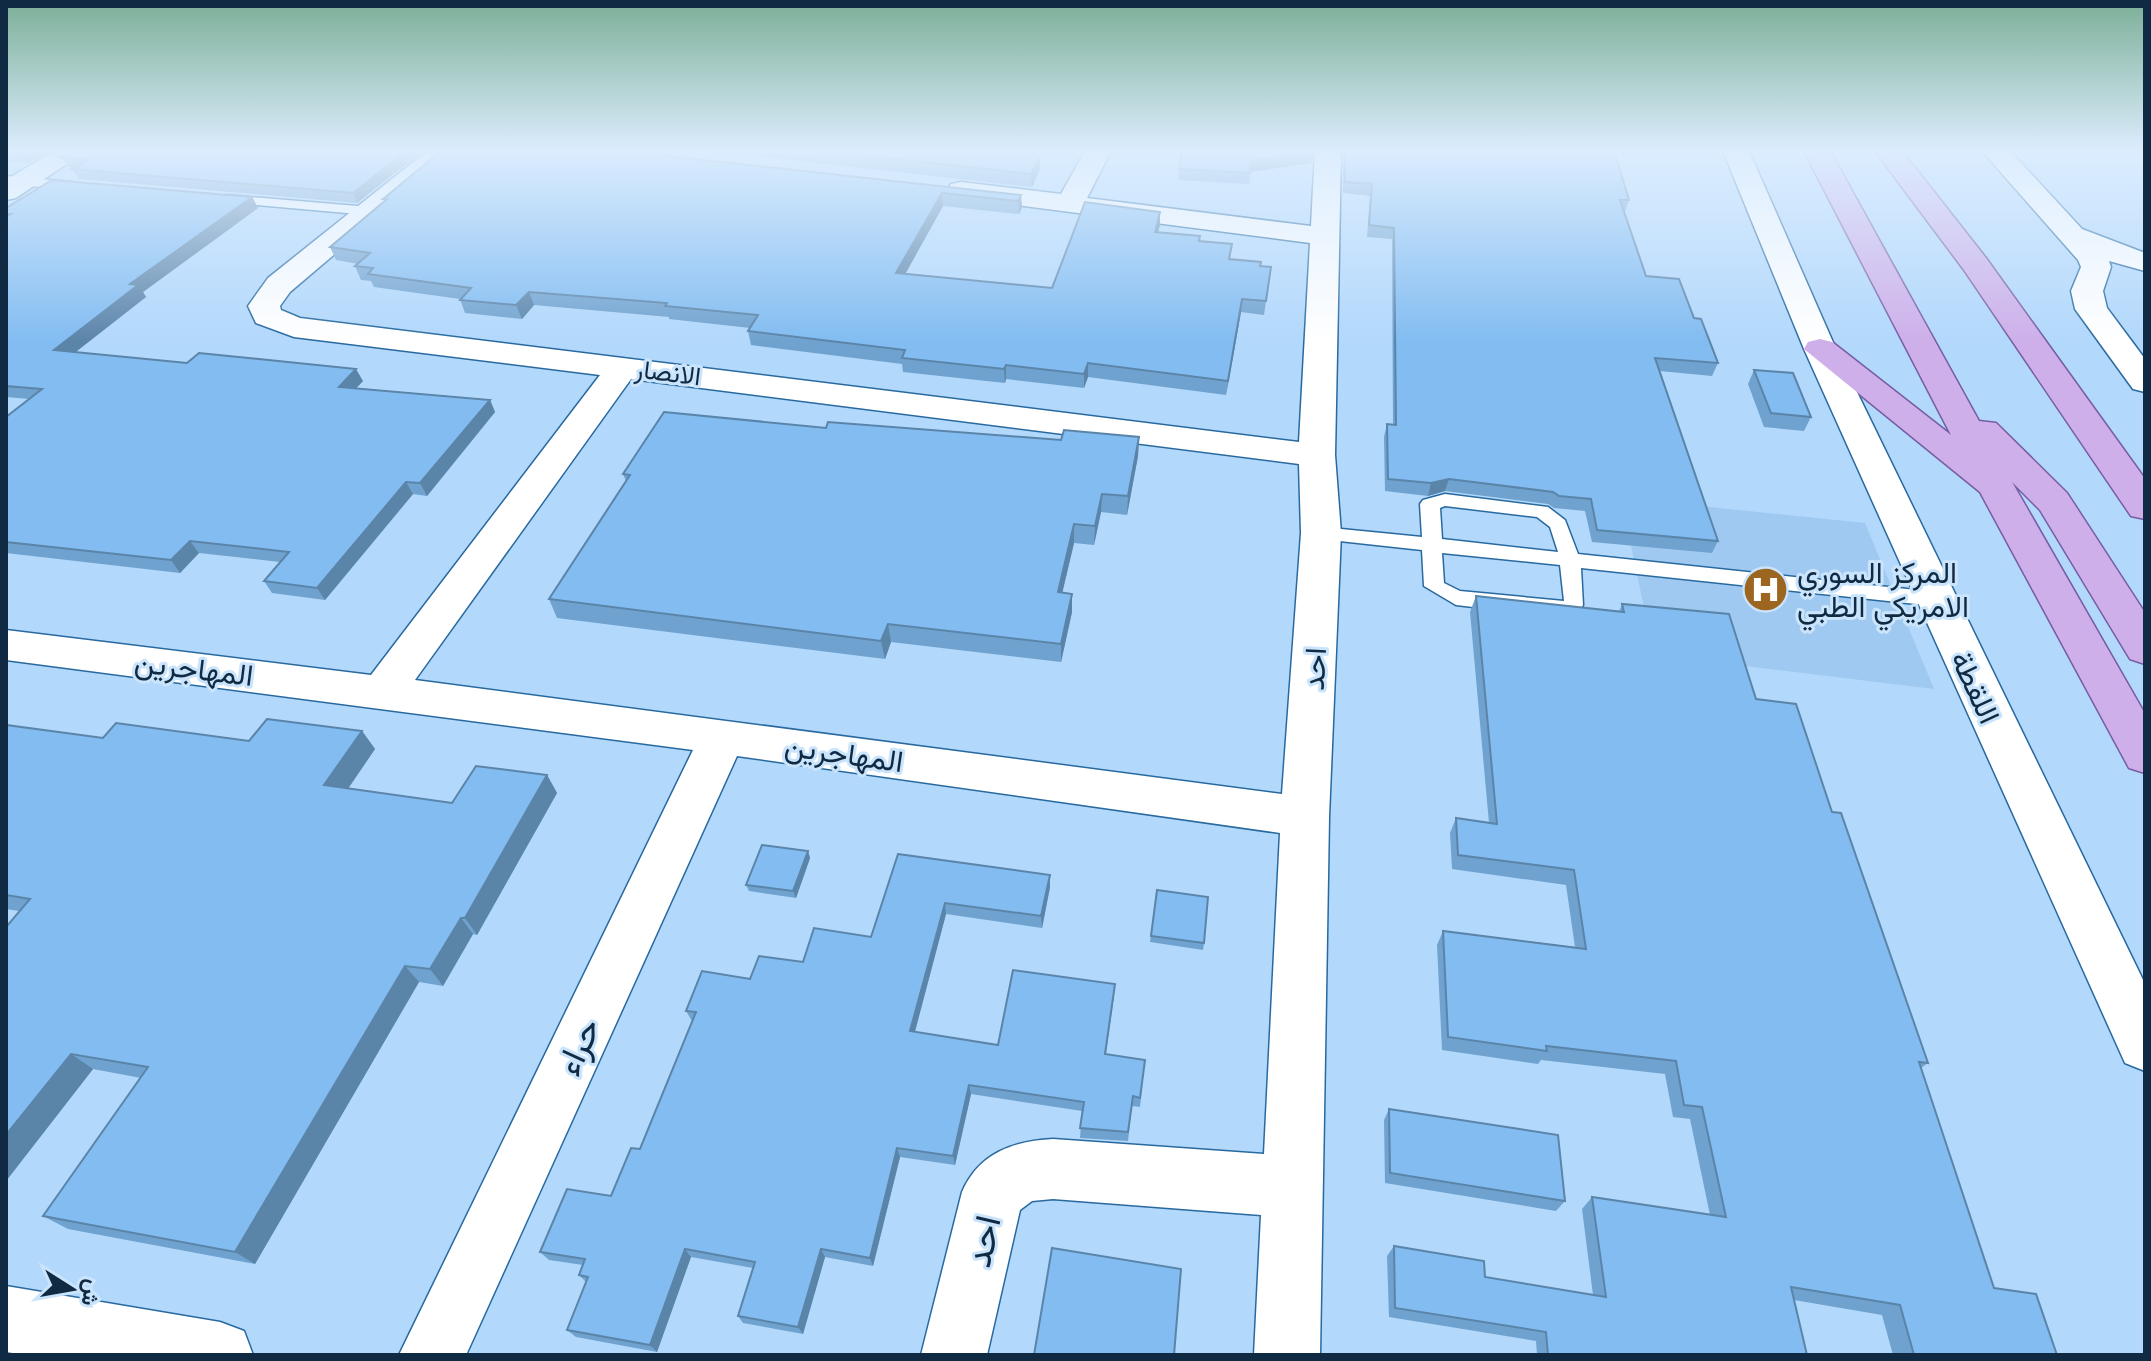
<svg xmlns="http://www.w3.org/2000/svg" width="2151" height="1361" viewBox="0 0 2151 1361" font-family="Mulish,Vazirmatn,sans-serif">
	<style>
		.built { fill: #a0c9f1 }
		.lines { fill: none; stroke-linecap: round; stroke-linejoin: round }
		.service-casing { stroke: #28699f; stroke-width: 3 }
		.minor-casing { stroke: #28699f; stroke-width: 3 }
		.primary-casing { stroke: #765ea5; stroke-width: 3 }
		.service { fill: #fff; fill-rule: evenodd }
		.minor { fill: #fff; fill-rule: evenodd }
		.primary { fill: #ceafe9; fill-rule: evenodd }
		.wall { fill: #70a2cf }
		.shaded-wall { fill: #5b84a9 }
		.building { fill: #82bcf1; stroke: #5b84a9; stroke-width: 2 }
		.labels { text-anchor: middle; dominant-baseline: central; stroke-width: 6; stroke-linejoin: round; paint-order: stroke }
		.far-street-label { font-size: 26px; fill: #0f2a42; stroke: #cae4fc }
		.poi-label { font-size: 30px; fill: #0f2a42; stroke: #cae4fc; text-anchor: start }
		.street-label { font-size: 30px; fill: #0f2a42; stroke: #cae4fc }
		.near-street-label { font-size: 36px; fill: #0f2a42; stroke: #cae4fc }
	</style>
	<rect width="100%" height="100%" fill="#b2d8fc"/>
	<polygon class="built" points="1621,498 1865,523 1934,689 1654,655"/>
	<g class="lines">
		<defs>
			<g id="service">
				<polygon points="6,176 73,182 80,186 73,190 6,184"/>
				<polygon points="227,195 369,207 376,211 369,215 222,202 220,199"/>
				<path d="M 1445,494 L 1548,507 L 1565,520 L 1578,554 L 1935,592 L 1945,599 L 1935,606 L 1581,568 L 1583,605 L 1580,610 L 1559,617 L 1456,605 L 1424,586 L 1422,550 L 1321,539 L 1311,533 L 1321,527 L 1422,537 L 1420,504 L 1423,500 ZM 1445,506 L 1537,517 L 1550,527 L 1558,552 L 1442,539 L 1440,508 ZM 1442,553 L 1560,565 L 1564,601 L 1460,591 L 1444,583 Z"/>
			</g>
			<g id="minor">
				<polygon points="54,151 86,151 16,198 6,200 6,180"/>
				<path d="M 427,151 L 456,151 L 290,292 L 280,306 L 281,310 L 300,318 L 1299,442 L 1310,243 L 961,198 L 951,196 L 947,190 L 951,184 L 961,182 L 1061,194 L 1085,151 L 1111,151 L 1087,198 L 1311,226 L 1315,151 L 1341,151 L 1335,455 L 1341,533 L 1329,817 L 1320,1355 L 1254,1355 L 1261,1215 L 1053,1199 L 1032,1201 L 1020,1210 L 987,1355 L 921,1355 L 962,1192 C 979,1153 1013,1141 1053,1139 L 1264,1154 L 1280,833 L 737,756 L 466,1355 L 399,1355 L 693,750 L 6,660 L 6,630 L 371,675 L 600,375 L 294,337 L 256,323 L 248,306 L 268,278 ZM 631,379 L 1299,464 L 1301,533 L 1282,794 L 415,680 Z"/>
				<polygon points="1723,151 1749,151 1836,349 2145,984 2145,1071 2125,1063 1804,349"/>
				<polygon points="1982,151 2010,151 2082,229 2145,253 2145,271 2109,261 2111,267 2103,291 2107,308 2145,359 2145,392 2133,389 2075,309 2071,291 2081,267 2078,260"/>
				<polygon points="6,1286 220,1322 244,1331 253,1355 26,1355 6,1352"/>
			</g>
			<g id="primary">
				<polygon points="1804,151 1830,151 1979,421 1996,423 2067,493 2145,613 2145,664 2130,659 2040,510 2012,482 2145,714 2145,773 2129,768 1980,492 1804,349 1808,342 1820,339 1832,342 1951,435"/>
				<polygon points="1875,151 1902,151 1986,258 2145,479 2145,519 2131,516 1964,270"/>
			</g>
		</defs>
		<use href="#service" class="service-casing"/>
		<use href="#minor" class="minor-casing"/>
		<use href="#primary" class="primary-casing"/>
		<use href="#service" class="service"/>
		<use href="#minor" class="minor"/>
		<use href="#primary" class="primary"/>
	</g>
	<g class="wall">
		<polygon points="6,151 49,151 28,163 6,162"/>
		<polygon points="441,151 1021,195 1022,208 1019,214 943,206 905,274 1052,288 1160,212 1160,225 1158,232 1200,236 1200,241 1230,259 1260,266 1271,267 1264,315 1241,312 1226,395 1088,377 1084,388 1006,379 1005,383 903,372 902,364 751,345 748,331 750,328 669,319 669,317 534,305 522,319 465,313 460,299 374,287 371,281 361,280 355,266 358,264 336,260 330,247 385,201 383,199"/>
		<polygon points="710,151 1037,151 1035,156 1040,169 1032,187"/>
		<polygon points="1343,151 1636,151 1634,157 1615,155 1629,200 1625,212 1624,212 1646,276 1694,318 1718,363 1712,376 1660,371 1718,541 1712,553 1592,542 1585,511 1554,508 1548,504 1445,491 1428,496 1385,491 1384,437 1387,424 1393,425 1392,239 1367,237 1370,196 1343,193"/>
		<polygon points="420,153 357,203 79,179 72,169 75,168 68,167 61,157"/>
		<polygon points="1311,163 1250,172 1249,184 1178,180 1179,169"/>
		<polygon points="252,197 258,208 143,292 146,297 75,352 363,381 356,388 490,400 495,412 427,496 413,494 325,600 272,593 264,581 280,562 199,553 180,573 6,553 6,417 29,399 6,397 6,208"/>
		<polygon points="1754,370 1811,417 1804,431 1764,427 1748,384"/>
		<polygon points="826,428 1061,440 1139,437 1138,456 1127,515 1101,512 1094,545 1074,543 1062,593 1072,594 1072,612 1061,662 891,642 885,659 557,618 549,599 626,481 623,474"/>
		<polygon points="1476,596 1619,612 1622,604 1756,699 1832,812 1928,1063 1921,1068 1994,1288 2057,1355 1893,1355 1882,1315 1794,1300 1807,1355 1537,1355 1536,1341 1389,1317 1387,1256 1394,1246 1485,1277 1593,1295 1582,1209 1592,1197 1710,1215 1690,1119 1673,1117 1665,1074 1541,1060 1538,1064 1442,1050 1437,945 1443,931 1575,947 1566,885 1452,869 1450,833 1456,818 1489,823 1470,612"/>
		<polygon points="6,725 103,738 249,741 362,731 375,749 348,789 452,803 547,775 557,793 477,935 473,934 443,986 419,982 255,1264 68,1229 43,1216 141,1078 93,1069 6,1181 19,911 6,909"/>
		<polygon points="808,851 810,858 796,898 749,891 746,885"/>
		<polygon points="898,854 1050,875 1050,887 1042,928 946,914 915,1032 998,1045 1114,995 1106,1054 1145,1060 1140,1107 1132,1106 1128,1141 1080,1138 1082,1111 971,1094 955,1165 900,1157 873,1266 825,1257 803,1334 743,1323 738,1316 753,1268 691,1257 657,1352 576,1337 567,1330 586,1282 579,1275 583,1265 549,1260 540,1252 611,1196 640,1149 692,1021 686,1011 750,979 803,962 871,937"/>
		<polygon points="1157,890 1204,943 1203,950 1150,942"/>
		<polygon points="1389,1109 1565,1201 1556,1211 1385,1183 1384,1120"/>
	</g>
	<g class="shaded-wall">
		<polygon points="26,151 49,151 28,163 21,154"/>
		<polygon points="406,151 419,151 420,153 357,203 353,193"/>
		<polygon points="1031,151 1037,151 1029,169 1029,156"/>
		<polygon points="1313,152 1311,163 1250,172 1251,161"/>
		<polygon points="1040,157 1040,169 1032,187 1031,174"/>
		<polygon points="942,193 943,206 898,287 896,273"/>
		<polygon points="1021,195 1022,208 1019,214 1018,201"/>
		<polygon points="252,197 258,208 143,292 146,297 63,362 54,350 130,284"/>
		<polygon points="1160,212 1160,225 1154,246 1155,232"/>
		<polygon points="529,292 534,305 522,319 516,305"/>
		<polygon points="1242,299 1241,312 1226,395 1228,381"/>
		<polygon points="1088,363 1088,377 1084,388 1084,374"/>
		<polygon points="1006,365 1006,379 1005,383 1004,369"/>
		<polygon points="356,369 363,381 346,399 339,387"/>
		<polygon points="490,400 495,412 427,496 420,483"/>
		<polygon points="1139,437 1138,456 1127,515 1128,496"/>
		<polygon points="1449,479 1445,491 1428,496 1431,483"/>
		<polygon points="406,482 413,494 325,600 317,588"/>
		<polygon points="1102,494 1101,512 1094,545 1095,526"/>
		<polygon points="1074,524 1074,543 1058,611 1058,592"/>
		<polygon points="190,541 199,553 180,573 171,560"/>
		<polygon points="1072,594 1072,612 1061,662 1061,644"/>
		<polygon points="888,624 891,642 885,659 881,641"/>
		<polygon points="362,731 375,749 338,803 324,785"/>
		<polygon points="547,775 557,793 477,935 465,918"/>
		<polygon points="808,851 810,858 796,898 793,891"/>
		<polygon points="1050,875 1050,887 1042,928 1041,916"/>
		<polygon points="945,903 946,914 912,1042 910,1031"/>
		<polygon points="461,918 473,934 443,986 430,969"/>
		<polygon points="405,966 419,982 255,1264 235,1252"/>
		<polygon points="1115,984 1114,995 1104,1064 1105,1054"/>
		<polygon points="71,1054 93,1069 6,1181 6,1135"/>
		<polygon points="969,1085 971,1094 955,1165 953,1156"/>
		<polygon points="897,1148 900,1157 873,1266 870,1258"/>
		<polygon points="685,1249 691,1257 657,1352 650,1345"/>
		<polygon points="821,1249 825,1257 803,1334 798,1327"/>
	</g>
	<g class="building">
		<polygon points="6,151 26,151 21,154 6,153"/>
		<polygon points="71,151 406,151 353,193 72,169 89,160 61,157"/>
		<polygon points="441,151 621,151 1021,195 1018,201 942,193 896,273 1052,288 1085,202 1160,212 1155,232 1200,236 1199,241 1232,244 1229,259 1261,262 1260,266 1271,267 1266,301 1242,299 1228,381 1088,363 1084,374 1006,365 1004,369 902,358 905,350 748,331 758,315 665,306 667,303 529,292 516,305 460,300 471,288 368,274 373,268 355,266 370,253 330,247 387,199 383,199"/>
		<polygon points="823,151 1031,151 1029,156 1040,157 1031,174"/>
		<polygon points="1182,151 1313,151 1313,152 1251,161 1250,173 1179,169"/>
		<polygon points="1345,151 1614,151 1629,200 1620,200 1646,276 1679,279 1694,318 1701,319 1718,363 1655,358 1718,541 1597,530 1591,499 1559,496 1553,492 1449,479 1431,483 1388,479 1387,424 1396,425 1394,228 1369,225 1372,184 1345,182"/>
		<polygon points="52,180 252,197 130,284 138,285 54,350 187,363 199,353 356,369 339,387 490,400 420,483 406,482 317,588 264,581 289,552 190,541 171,560 6,542 6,417 42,389 6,386 6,217 11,214 6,214 6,208"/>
		<polygon points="1754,370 1793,373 1811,417 1771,413"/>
		<polygon points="664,412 826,428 828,422 1061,440 1064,430 1139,437 1128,496 1102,494 1095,526 1074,524 1058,592 1072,594 1061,644 888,624 881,641 549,599 630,475 623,474"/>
		<polygon points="1476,596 1624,612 1622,604 1729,614 1756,699 1796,704 1832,812 1841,813 1928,1063 1919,1062 1994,1288 2036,1294 2057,1355 1914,1355 1900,1305 1791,1287 1807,1355 1548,1355 1546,1332 1395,1308 1394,1246 1484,1261 1485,1277 1606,1297 1592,1197 1726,1217 1702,1107 1684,1105 1676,1061 1546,1046 1547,1051 1448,1037 1443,931 1586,949 1574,870 1458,855 1456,818 1497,824"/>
		<polygon points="267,719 362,731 324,785 452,803 476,766 547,775 465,918 461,918 430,969 405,966 235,1252 43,1216 148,1067 71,1054 6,1135 6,927 30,899 6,895 6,725 103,738 116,723 249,741"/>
		<polygon points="762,845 808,851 793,891 746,885"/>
		<polygon points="898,854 1050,875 1041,916 945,903 910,1031 998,1045 1013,970 1115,984 1105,1054 1145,1060 1140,1098 1133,1096 1128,1132 1080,1128 1084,1102 969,1085 953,1156 897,1148 870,1258 821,1249 798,1327 738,1316 755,1262 685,1249 650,1345 567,1330 588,1277 579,1275 585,1259 540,1252 567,1189 611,1196 631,1148 640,1149 696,1012 686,1011 702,971 750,979 759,956 803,962 814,928 871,937"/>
		<polygon points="1157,890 1208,897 1204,943 1151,936"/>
		<polygon points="1389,1109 1558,1135 1565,1201 1390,1173"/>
		<polygon points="1052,1248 1181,1269 1174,1355 1034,1355"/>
	</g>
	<linearGradient id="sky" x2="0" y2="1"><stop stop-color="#7caf98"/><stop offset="0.44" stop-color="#dcedfe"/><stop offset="1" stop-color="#dcedfe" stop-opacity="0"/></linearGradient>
	<rect width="2151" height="342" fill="url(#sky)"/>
	<defs>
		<symbol id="hospital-disc" viewBox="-11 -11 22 22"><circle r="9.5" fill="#9c6520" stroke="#cae4fc"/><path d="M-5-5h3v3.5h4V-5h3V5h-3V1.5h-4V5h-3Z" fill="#fff"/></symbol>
	</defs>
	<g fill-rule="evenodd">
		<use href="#hospital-disc" x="1740" y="564" width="51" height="51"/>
	</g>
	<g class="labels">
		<g class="far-street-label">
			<text transform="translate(668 372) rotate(7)">الانصار</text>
		</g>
		<g class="poi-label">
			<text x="1797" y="572">المركز السوري<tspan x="1797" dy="34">الامريكي الطبي</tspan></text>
		</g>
		<g class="street-label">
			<text transform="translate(194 668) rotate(7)">المهاجرين</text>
			<text transform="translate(1314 669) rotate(-87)">احد</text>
			<text transform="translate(1976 687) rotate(65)">اللقطة</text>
			<text transform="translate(844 753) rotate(8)">المهاجرين</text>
		</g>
		<g class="near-street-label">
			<text transform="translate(577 1046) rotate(-65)">حراء</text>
			<text transform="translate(982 1241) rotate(-77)">احد</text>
		</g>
	</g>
	<rect width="2151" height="1361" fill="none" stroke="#0f2a42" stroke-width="16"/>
	<g transform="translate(72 1289) rotate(101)" stroke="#cae4fc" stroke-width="6" paint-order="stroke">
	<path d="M0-6L14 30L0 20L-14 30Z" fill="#0f2a42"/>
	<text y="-12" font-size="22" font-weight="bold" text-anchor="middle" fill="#0f2a42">ش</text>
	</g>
</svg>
